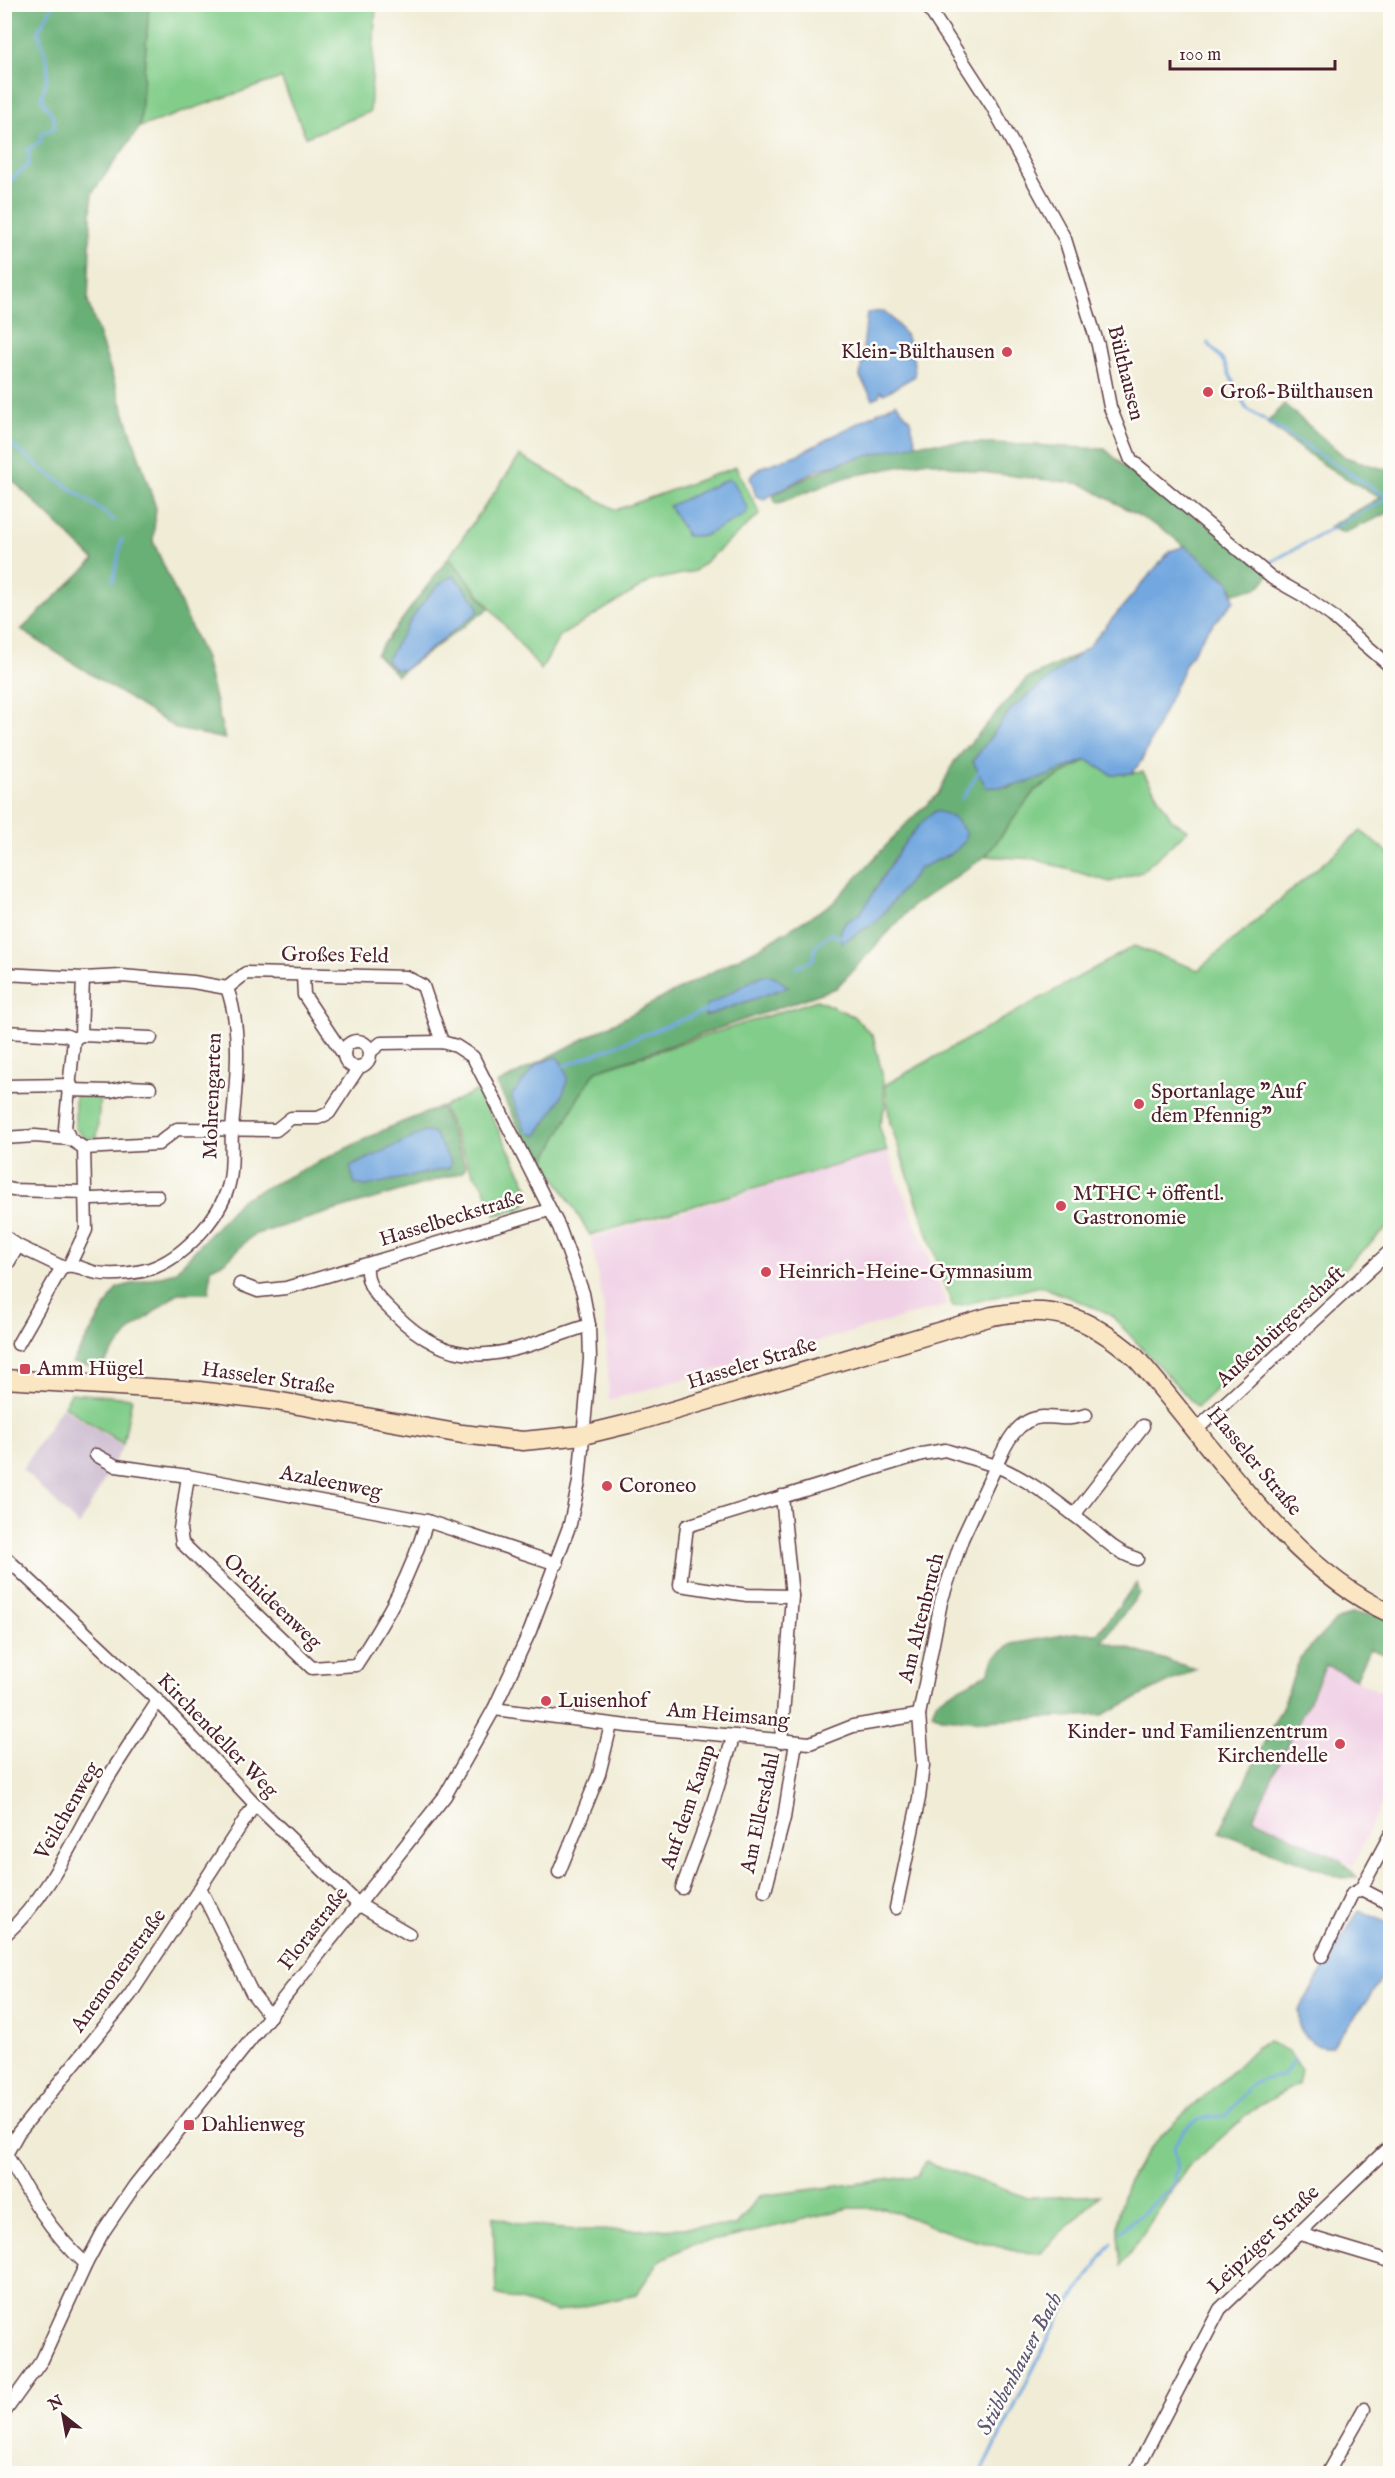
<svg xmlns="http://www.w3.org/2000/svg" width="1395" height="2478" viewBox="0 0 1395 2478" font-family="'IM FELL English',serif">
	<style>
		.built { fill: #f0d0e5 }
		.industrial { fill: #cebed2 }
		.green { fill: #82cd8a; stroke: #66765a; stroke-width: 1.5 }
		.forest { fill: #69b076; stroke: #5a6850; stroke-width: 1.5; fill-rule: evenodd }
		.water { fill: #72a7df; stroke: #5e6385; stroke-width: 1.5 }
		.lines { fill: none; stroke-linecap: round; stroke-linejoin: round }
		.stream { stroke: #72a7df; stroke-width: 3 }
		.street-casing { stroke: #633e45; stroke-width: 15 }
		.secondary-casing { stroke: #633e45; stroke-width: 21 }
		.street { stroke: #fff; stroke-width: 12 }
		.secondary { stroke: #fbe6c4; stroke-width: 18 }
		.poi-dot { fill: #d1495b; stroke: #fdfcf7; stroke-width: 2 }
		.labels { text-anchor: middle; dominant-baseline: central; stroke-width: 5; stroke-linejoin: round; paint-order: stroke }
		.poi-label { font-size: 21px; fill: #4a1f2b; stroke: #fdfcf7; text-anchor: start }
		.street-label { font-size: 21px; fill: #4a1f2b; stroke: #fdfcf7 }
		.water-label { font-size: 22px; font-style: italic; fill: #5a5573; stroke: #fdfcf7 }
	</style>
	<rect width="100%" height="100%" fill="#fdfcf7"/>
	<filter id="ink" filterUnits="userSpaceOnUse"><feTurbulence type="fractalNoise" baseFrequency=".0167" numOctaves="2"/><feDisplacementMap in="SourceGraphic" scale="12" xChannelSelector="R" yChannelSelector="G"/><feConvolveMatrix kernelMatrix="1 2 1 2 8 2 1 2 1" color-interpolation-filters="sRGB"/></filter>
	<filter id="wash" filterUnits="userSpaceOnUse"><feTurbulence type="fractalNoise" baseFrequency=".008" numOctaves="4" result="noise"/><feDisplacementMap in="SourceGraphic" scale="24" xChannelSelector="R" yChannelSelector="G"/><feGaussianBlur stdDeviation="1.35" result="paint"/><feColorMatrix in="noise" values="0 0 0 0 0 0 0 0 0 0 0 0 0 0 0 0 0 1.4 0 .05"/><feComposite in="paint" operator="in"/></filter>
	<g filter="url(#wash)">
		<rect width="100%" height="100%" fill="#f0ecd6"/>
		<g class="built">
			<polygon points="887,1151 947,1305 609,1400 605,1315 591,1238"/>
			<polygon points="1326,1664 1390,1697 1390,1791 1386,1793 1353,1866 1253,1818"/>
		</g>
		<polygon class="industrial" points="62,1407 123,1446 79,1526 22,1469"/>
		<g class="green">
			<polygon points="149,5 376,5 370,112 306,137 281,78 140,127"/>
			<polygon points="520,456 616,510 736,467 760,514 695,571 651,581 560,636 541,670 449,557"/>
			<polygon points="1087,760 1112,775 1143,772 1172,820 1188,830 1141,872 1110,882 1034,859 986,856 1035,790"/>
			<polygon points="1361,831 1390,854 1390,1225 1197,1407 1110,1314 1041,1286 953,1307 890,1123 885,1085 1134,946 1198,970"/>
			<polygon points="817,1000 853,1016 873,1036 882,1073 885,1107 879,1125 887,1151 590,1235 545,1161 578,1098 596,1071"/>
			<polygon points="478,1090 529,1189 528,1202 520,1209 495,1215 484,1187 471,1170 443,1107"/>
			<polygon points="75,1095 100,1095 97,1138 84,1138 75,1128"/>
			<polygon points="71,1393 132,1398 123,1444 64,1406"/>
			<path d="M 1268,2042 L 1288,2051 L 1301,2069 L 1298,2084 L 1255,2108 L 1187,2168 L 1121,2266 C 1120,2251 1117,2234 1118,2220 C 1126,2142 1209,2101 1256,2047 Z"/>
			<path d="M 926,2162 L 1028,2198 L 1100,2195 L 1040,2253 L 1019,2252 L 959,2236 L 884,2208 L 849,2208 L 728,2238 L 691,2244 L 659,2261 L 636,2295 L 557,2312 L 496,2294 L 493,2216 C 561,2240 663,2227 736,2226 L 759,2196 L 917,2176 Z"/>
		</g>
		<g class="forest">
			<polygon points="149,4 140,127 92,193 88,302 156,508 153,541 205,659 225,739 177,729 21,630 94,560 5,473 5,5"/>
			<path d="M 1284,404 L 1345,457 L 1390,471 L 1390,512 L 1344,533 L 1329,527 L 1381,497 C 1339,477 1304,452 1267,423 Z"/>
			<path d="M 995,443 L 1105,449 L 1137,478 L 1274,569 L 1258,588 L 1234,593 L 1230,583 L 1164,530 L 1082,484 L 972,471 L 928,461 L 847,477 L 776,504 L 773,495 C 819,470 863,451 916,444 C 941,441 969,443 995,443 Z"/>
			<polygon points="449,557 489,608 397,675 376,654"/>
			<path d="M 1083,652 L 1011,709 L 973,762 L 1008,788 L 1087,760 L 1035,790 L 986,856 L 913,906 L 836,988 L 596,1071 L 578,1098 L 545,1161 L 525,1140 L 497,1084 L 762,946 L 832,904 L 907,823 L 938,794 L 954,762 L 1026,679 ZM 959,824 L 954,852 L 920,868 L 901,888 L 840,933 L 844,923 L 860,914 ZM 774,976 L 788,987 L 706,1016 Z"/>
			<polygon points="441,1107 466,1166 463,1172 253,1235 226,1261 211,1268 209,1293 178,1293 130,1331 100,1368 72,1363 117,1288 175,1272 242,1199 390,1127"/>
			<polygon points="1137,1583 1140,1593 1102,1641 1196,1669 1102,1715 984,1721 943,1718 932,1713 937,1700 988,1673 995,1657 1012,1644 1074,1633 1098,1633"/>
			<polygon points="1352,1613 1379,1615 1390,1618 1390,1656 1370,1649 1356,1679 1326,1665 1253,1818 1340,1860 1357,1877 1342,1878 1219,1832 1283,1705 1300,1658 1334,1622"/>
		</g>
		<g class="water">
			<path d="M 884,311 C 908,334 913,343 915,376 L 884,394 L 880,391 L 879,396 L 873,399 L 860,377 L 867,313 Z"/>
			<polygon points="896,403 910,420 916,444 850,460 817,470 764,499 756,496 750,477 762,467 799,454"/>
			<polygon points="728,479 733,481 748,509 744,515 704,536 687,536 669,506"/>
			<path d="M 1185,546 L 1230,583 L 1234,601 L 1206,632 L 1186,663 L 1142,760 L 1132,773 L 1112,775 L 1087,760 C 1053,773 1022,789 986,787 L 973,761 L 1011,709 L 1089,646 L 1170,551 Z"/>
			<path d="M 454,576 L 477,604 L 478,612 L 403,670 L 395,669 L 386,661 C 401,637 428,584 454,576 Z"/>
			<path d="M 935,811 C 951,814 957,820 966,833 L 964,842 L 954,852 L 920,868 L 877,921 L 842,943 C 840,936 839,933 843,926 C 847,919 856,918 861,912 C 885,878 901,837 935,811 Z"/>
			<polygon points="762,975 774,976 788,987 705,1016 706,1006"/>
			<path d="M 557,1057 C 562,1063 567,1071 567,1079 C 567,1093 545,1124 536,1136 L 526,1131 L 511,1096 L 538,1063 Z"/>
			<polygon points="424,1132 434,1133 451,1163 449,1168 366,1186 355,1184 350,1167"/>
			<path d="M 1359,1910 L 1390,1924 L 1390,1964 L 1371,1995 L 1331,2047 C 1319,2049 1302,2037 1299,2026 C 1298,2021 1299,2015 1299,2010 Z"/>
		</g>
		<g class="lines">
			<g class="stream">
				<path d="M 4,186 L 29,164 L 28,149 L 41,141 L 41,133 L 55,128 L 53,116 L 41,98 C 53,70 47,59 38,31 L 54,4"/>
				<polyline points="1208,343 1223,361 1246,408 1390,499"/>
				<path d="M 4,437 C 36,470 79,491 114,520"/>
				<polyline points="1271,562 1388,498"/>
				<polyline points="113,581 122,539"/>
				<polyline points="962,799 980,770"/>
				<polyline points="796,968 814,959 815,947 830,933 836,937 843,935"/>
				<polyline points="564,1066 707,1010"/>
				<path d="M 1121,2231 L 1169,2191 L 1176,2181 L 1174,2175 L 1178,2169 L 1174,2147 C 1183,2124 1201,2115 1225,2116 C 1249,2092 1243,2080 1283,2076 L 1294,2060"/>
				<polyline points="981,2474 1058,2319 1112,2243"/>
			</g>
		</g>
	</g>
	<g filter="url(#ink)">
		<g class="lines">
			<defs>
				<g id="street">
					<polyline points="926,4 992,106 1065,239 1098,345 1110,407 1131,460 1272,578 1304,596 1332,616 1390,666"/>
					<path d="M 4,974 L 83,978 L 122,976 L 193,982 L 227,988 C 243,1032 236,1083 232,1129 C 231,1145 233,1163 230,1179 C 224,1213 187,1254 155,1267 C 141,1273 112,1276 97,1273 C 84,1270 74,1263 62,1267 L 18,1246 L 4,1236"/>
					<polyline points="303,976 304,995 344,1055"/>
					<polyline points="227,988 246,973 406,977 423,986 442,1042"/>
					<polyline points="4,1032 65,1035 74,1039"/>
					<polyline points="81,1035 151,1038"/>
					<circle cx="357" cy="1054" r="13"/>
					<polyline points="4,1086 71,1085"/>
					<polyline points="68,1090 111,1091 128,1087 150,1088"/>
					<polyline points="4,1138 35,1136 70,1139"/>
					<polyline points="84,1148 158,1144 177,1129 276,1130 291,1118 318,1118 329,1113 359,1067"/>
					<polyline points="4,1187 12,1190 85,1192"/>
					<path d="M 86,1199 C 110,1199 132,1195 157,1196"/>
					<polyline points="70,1264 86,1230 84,1148 70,1139 65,1128 74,1039 81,1035 83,978"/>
					<path d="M 367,1265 C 365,1288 380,1299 395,1314 C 462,1381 511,1350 589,1325"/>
					<polyline points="4,1270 18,1246"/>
					<polyline points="240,1284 258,1291 286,1288 549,1210"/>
					<polyline points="18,1344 62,1267"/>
					<polyline points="1197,1429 1390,1251"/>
					<polyline points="96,1455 116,1466 188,1476 427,1521 557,1564"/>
					<path d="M 188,1476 L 180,1529 L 182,1543 L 312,1668 L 356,1665 C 388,1616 410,1577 427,1521"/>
					<path d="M 782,1496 L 792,1596 L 747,1595 L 680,1585 L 687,1526 L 922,1454 L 945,1450 L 996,1466 C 1005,1445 1017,1418 1043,1417 C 1063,1417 1064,1421 1086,1415"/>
					<polyline points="1074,1515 1143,1426"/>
					<polyline points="4,1556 158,1701 255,1804 358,1904 409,1934"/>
					<polyline points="494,1709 627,1726 810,1743 853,1726 919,1715"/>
					<polyline points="781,1742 792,1596"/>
					<polyline points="559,1872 599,1774 611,1725"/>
					<polyline points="682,1888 709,1815 733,1738"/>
					<polyline points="1361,1889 1390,1904"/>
					<polyline points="201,1890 252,1993 270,2016"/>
					<polyline points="765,1891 784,1818 796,1742"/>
					<path d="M 896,1908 L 919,1798 L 923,1765 L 919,1715 L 941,1602 L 962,1539 L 996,1466 C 1028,1479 1056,1501 1083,1522 C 1102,1537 1114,1552 1137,1559"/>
					<path d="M 5,1935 C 52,1893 76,1832 108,1778 C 124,1752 141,1727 158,1701"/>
					<polyline points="1322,1956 1352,1894 1361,1889 1390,1835"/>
					<path d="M 4,2150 C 27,2192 50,2232 86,2264"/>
					<polyline points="4,2158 18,2133 130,1995 255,1804"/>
					<polyline points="1300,2234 1390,2261"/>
					<polyline points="4,2413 42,2360 86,2264 103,2232 135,2185 445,1796 494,1709 530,1631 570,1524 579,1482 590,1359 589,1325 583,1293 559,1227 473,1057 456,1046 442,1042 381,1043 370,1052"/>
					<polyline points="1134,2474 1220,2309 1390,2146"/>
					<polyline points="1327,2474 1364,2409"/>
				</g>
				<path id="secondary" d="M 4,1379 L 199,1391 L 270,1400 L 462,1434 L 523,1441 L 583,1435 L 628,1424 L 992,1316 C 1053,1304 1088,1316 1135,1357 C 1210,1440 1285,1566 1390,1613"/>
			</defs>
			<use href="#street" class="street-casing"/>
			<use href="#secondary" class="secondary-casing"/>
			<use href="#street" class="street"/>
			<use href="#secondary" class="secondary"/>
		</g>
	</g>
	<g class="poi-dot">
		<circle cx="1007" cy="352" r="6"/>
		<circle cx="1208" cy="392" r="6"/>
		<circle cx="1139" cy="1104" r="6"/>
		<circle cx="1061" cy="1206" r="6"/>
		<circle cx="766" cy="1272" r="6"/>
		<rect x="19" y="1363" width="12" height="12" rx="3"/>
		<circle cx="607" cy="1486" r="6"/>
		<circle cx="546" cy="1701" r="6"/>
		<circle cx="1340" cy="1744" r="6"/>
		<rect x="183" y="2119" width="12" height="12" rx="3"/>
	</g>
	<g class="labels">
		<g class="poi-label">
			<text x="995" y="352" text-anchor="end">Klein-Bülthausen</text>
			<text x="1220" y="392">Groß-Bülthausen</text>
			<text x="1151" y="1092">Sportanlage "Auf<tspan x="1151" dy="24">dem Pfennig"</tspan></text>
			<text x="1073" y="1194">MTHC + öffentl.<tspan x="1073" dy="24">Gastronomie</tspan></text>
			<text x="778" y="1272">Heinrich-Heine-Gymnasium</text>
			<text x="37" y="1369">Amm Hügel</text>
			<text x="619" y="1486">Coroneo</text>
			<text x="558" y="1701">Luisenhof</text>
			<text x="1328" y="1732" text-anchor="end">Kinder- und Familienzentrum<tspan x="1328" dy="24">Kirchendelle</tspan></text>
			<text x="201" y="2125">Dahlienweg</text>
		</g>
		<g class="street-label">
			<text transform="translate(1125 373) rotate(76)">Bülthausen</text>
			<text transform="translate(335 956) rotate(1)">Großes Feld</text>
			<text transform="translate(213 1096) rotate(-88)">Mohrengarten</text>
			<text transform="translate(452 1219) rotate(-17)">Hasselbeckstraße</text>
			<text transform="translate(1281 1327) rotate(-43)">Außenbürgerschaft</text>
			<text transform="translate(752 1364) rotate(-17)">Hasseler Straße</text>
			<text transform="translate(268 1379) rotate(8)">Hasseler Straße</text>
			<text transform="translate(1254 1462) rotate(50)">Hasseler Straße</text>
			<text transform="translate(331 1483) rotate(11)">Azaleenweg</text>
			<text transform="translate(272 1602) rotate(44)">Orchideenweg</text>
			<text transform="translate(922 1618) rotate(-76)">Am Altenbruch</text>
			<text transform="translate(728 1716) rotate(5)">Am Heimsang</text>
			<text transform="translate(217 1736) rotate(46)">Kirchendeller Weg</text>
			<text transform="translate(689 1807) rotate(-71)">Auf dem Kamp</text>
			<text transform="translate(68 1811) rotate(-60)">Veilchenweg</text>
			<text transform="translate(761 1813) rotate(-78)">Am Ellersdahl</text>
			<text transform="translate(314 1929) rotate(-52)">Florastraße</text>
			<text transform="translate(119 1971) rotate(-54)">Anemonenstraße</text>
			<text transform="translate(1264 2240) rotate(-44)">Leipziger Straße</text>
		</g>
		<g class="water-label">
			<text transform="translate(1020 2364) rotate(-62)">Stübbenhauser Bach</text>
		</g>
	</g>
	<rect width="1395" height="2478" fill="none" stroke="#fdfcf7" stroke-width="24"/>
	<g transform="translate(63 2415) rotate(329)" stroke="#fdfcf7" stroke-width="4.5" paint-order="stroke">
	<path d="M0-4.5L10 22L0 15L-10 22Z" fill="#4a1f2b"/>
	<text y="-9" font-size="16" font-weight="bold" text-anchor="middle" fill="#4a1f2b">N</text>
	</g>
	<path d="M1170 60v9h165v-9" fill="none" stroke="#4a1f2b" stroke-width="3"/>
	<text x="1179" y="60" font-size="18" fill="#4a1f2b" stroke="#fdfcf7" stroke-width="4.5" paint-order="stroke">100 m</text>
</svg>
